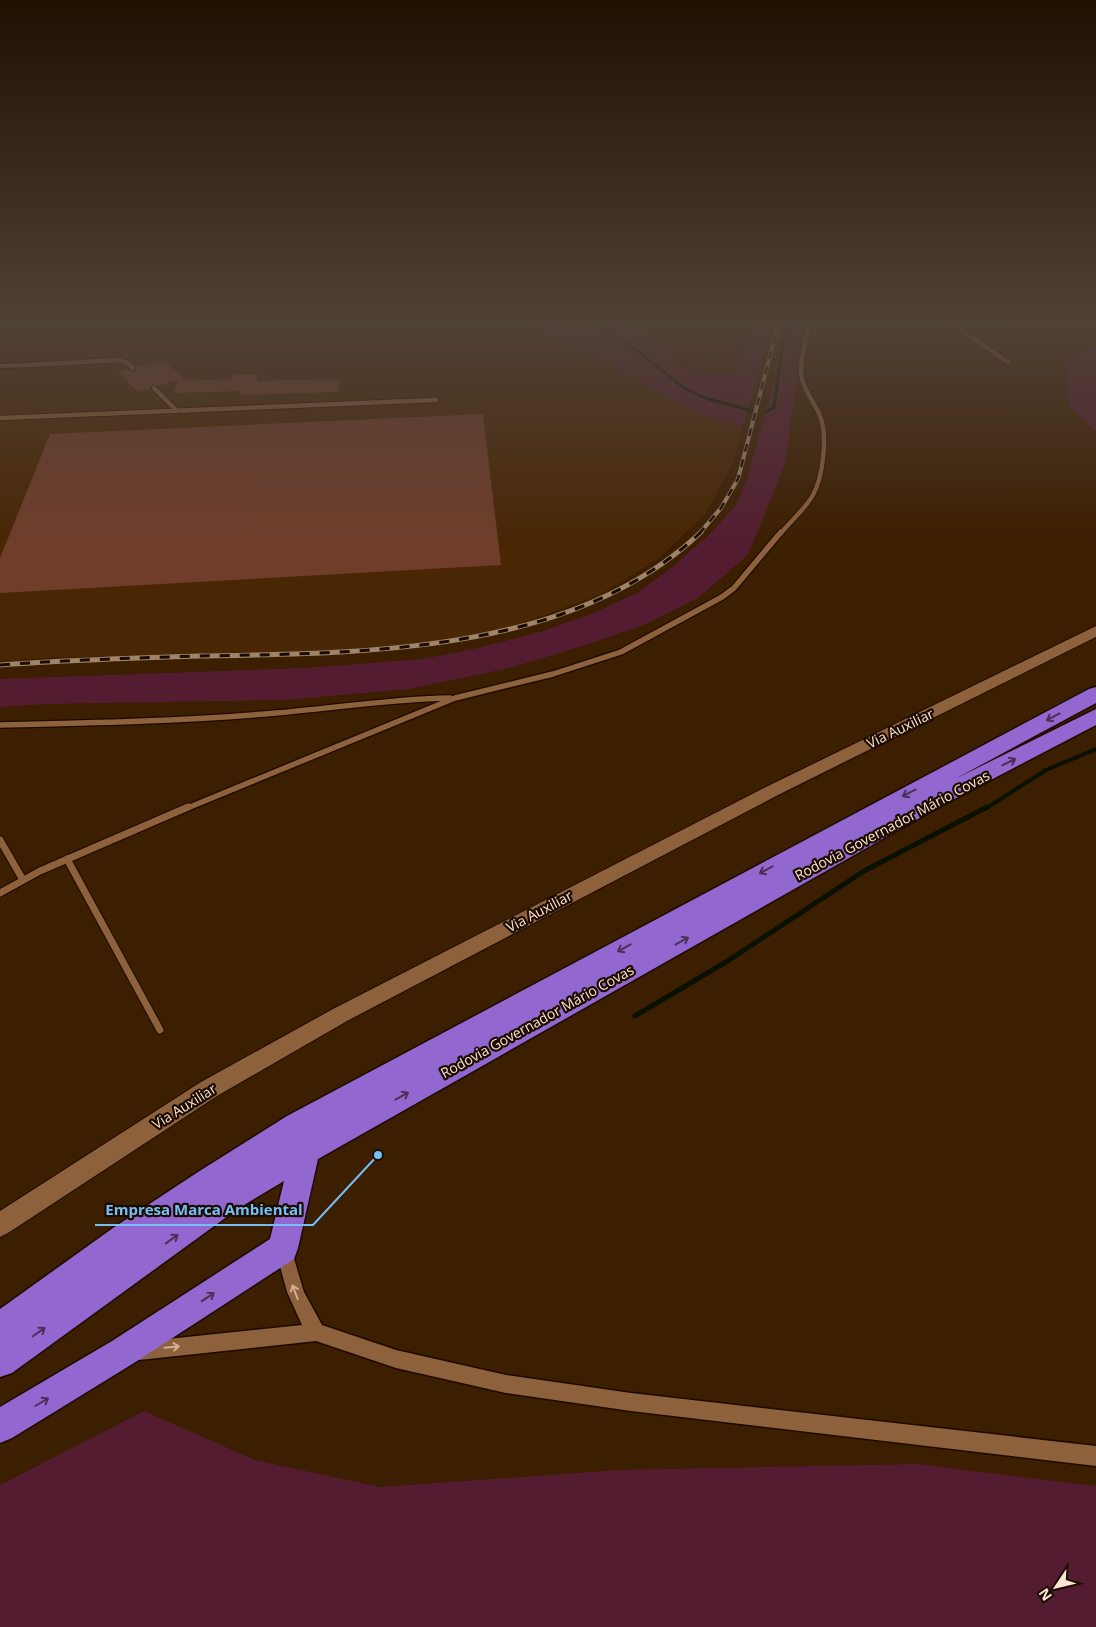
<svg xmlns="http://www.w3.org/2000/svg" width="1096" height="1627" viewBox="0 0 1096 1627" font-family="'Open Sans',sans-serif">
	<style>
		.built { fill: #492604 }
		.green { fill: #531c30 }
		.lines { fill: none; stroke-linecap: round; stroke-linejoin: round }
		.stream-far2 { stroke: #0b1100; stroke-width: 3 }
		.stream-far1 { stroke: #0b1100; stroke-width: 4 }
		.stream { stroke: #0b1100; stroke-width: 5 }
		.building { fill: #703d2a }
		.lane-far2-casing { stroke: #1e0a00; stroke-width: 6 }
		.lane-far1-casing { stroke: #1e0a00; stroke-width: 8 }
		.lane-casing { stroke: #1e0a00; stroke-width: 9 }
		.street-casing { stroke: #1e0a00; stroke-width: 3 }
		.secondary-casing { stroke: #1e0a00; stroke-width: 2 }
		.highway-casing { stroke: #1e0a00; stroke-width: 3 }
		.lane-far2 { stroke: #8d613b; stroke-width: 4.5 }
		.lane-far1 { stroke: #8d613b; stroke-width: 5.5 }
		.lane { stroke: #8d613b; stroke-width: 7 }
		.street { fill: #8d613b; fill-rule: evenodd }
		.secondary { fill: #8d613b; fill-rule: evenodd }
		.highway { fill: #9267d0; fill-rule: evenodd }
		.rail-far1-casing { stroke: #9f836a; stroke-width: 4 }
		.rail-casing { stroke: #9f836a; stroke-width: 5 }
		.rail-far1 { stroke: #1c0b00; stroke-width: 2.5; stroke-dasharray: 8; stroke-linecap: butt }
		.rail { stroke: #1c0b00; stroke-width: 3; stroke-dasharray: 10; stroke-linecap: butt }
		.oneway { stroke: #4b3053 }
		.oneway2 { stroke: #d0af94 }
		.labels { text-anchor: middle; dominant-baseline: central; stroke-width: 4.5; stroke-linejoin: round; paint-order: stroke }
		.street-label { font-size: 14px; fill: #fde3cf; stroke: #1c0b00 }
		.leader { fill: none; stroke: #74c0f6; stroke-width: 2 }
		.callout-dot { fill: #74c0f6; stroke: #1c0b00; stroke-width: 2 }
		.callout-label { font-size: 15px; text-anchor: middle; font-weight: bold; fill: #74c0f6; stroke: #1c0b00; stroke-width: 4.5; stroke-linejoin: round; paint-order: stroke }
	</style>
	<rect width="100%" height="100%" fill="#3c1e00"/>
	<g class="built">
		<polygon points="0,321 524,321 598,358 698,413 743,427 732,465 705,514 658,559 600,595 505,629 451,641 291,656 58,657 0,661"/>
		<polygon points="629,321 747,321 737,339 732,375 694,368"/>
	</g>
	<g class="green">
		<polygon points="524,321 619,321 651,337 673,352 678,366 712,374 737,373 740,353 756,321 773,321 743,427 698,413 598,358"/>
		<polygon points="791,321 808,321 798,370 785,463 748,555 698,598 644,625 589,644 510,668 408,689 287,700 48,704 0,707 0,679 304,668 423,659 478,648 540,632 589,615 637,593 671,568 710,534 736,505 747,479"/>
		<polygon points="1096,345 1096,432 1069,406 1066,360"/>
		<polygon points="144,1411 255,1460 380,1487 619,1470 917,1464 1096,1486 1096,1627 0,1627 0,1485"/>
	</g>
	<g class="lines">
		<g class="stream-far2">
			<polyline points="593,321 634,348 684,388 705,398 753,411"/>
			<polyline points="766,412 774,407 786,321"/>
		</g>
		<polyline class="stream-far1" points="985,809 1046,770 1096,749"/>
		<polyline class="stream" points="635,1016 726,962 864,871 987,807"/>
	</g>
	<g class="building">
		<polygon points="159,360 165,361 187,381 232,379 233,375 258,375 256,381 340,379 339,392 240,395 241,391 174,393 178,380 158,386 152,384 150,389 138,392 118,372 128,369 134,372 137,367"/>
		<polygon points="483,414 501,565 0,593 0,558 50,434"/>
	</g>
	<g class="lines">
		<defs>
			<g id="lane-far2">
				<polyline points="947,321 1008,362"/>
				<polyline points="29,365 118,360 126,362 133,368"/>
				<polyline points="154,388 177,411"/>
				<polyline points="0,418 436,400"/>
				<path d="M 780,534 C 791,521 805,509 813,495 C 823,477 828,435 820,416 C 814,401 801,388 801,370 C 801,354 807,337 810,321"/>
			</g>
			<g id="lane-far1">
				<path d="M 0,725 C 92,723 184,721 276,713 C 334,708 392,699 450,698"/>
				<polyline points="185,809 455,698 553,674 621,652 722,597 734,588 781,532"/>
			</g>
			<g id="lane">
				<polyline points="0,840 23,880"/>
				<polyline points="67,859 160,1030"/>
				<polyline points="0,893 40,871 188,807"/>
			</g>
			<g id="street">
				<polygon points="32,363 33,365 29,367 0,368 0,364"/>
				<polygon points="283,1240 289,1242 304,1292 322,1325 396,1350 506,1375 631,1393 1096,1446 1096,1466 631,1411 506,1393 396,1368 316,1341 139,1360 133,1357 130,1351 133,1345 139,1342 302,1325 287,1292 275,1248 277,1242"/>
			</g>
			<polygon id="secondary" points="1096,626 1096,637 780,794 347,1021 217,1096 8,1233 0,1237 0,1211 201,1082 333,1009 768,786"/>
			<polygon id="highway" points="1096,687 1096,703 955,779 1096,709 1096,725 939,807 318,1159 298,1248 294,1259 134,1363 12,1438 0,1443 0,1407 112,1341 270,1239 284,1181 239,1208 12,1373 0,1377 0,1309 113,1228 198,1172 287,1116 1089,689"/>
		</defs>
		<use href="#lane-far2" class="lane-far2-casing"/>
		<use href="#lane-far1" class="lane-far1-casing"/>
		<use href="#lane" class="lane-casing"/>
		<use href="#street" class="street-casing"/>
		<use href="#secondary" class="secondary-casing"/>
		<use href="#highway" class="highway-casing"/>
		<use href="#lane-far2" class="lane-far2"/>
		<use href="#lane-far1" class="lane-far1"/>
		<use href="#lane" class="lane"/>
		<use href="#street" class="street"/>
		<use href="#secondary" class="secondary"/>
		<use href="#highway" class="highway"/>
		<defs>
			<polyline id="rail-far1" points="699,534 721,508 738,479 779,321"/>
			<path id="rail" d="M 0,665 C 67,660 133,658 200,656 C 365,653 573,654 701,532"/>
		</defs>
		<use href="#rail-far1" class="rail-far1-casing"/>
		<use href="#rail" class="rail-casing"/>
		<use href="#rail-far1" class="rail-far1"/>
		<use href="#rail" class="rail"/>
	</g>
	<defs><path id="oneway-shaft" d="M-6 0H5M1.5-3L5.5 0L1.5 3" fill="none" stroke-width="1.6" stroke-linecap="round" stroke-linejoin="round" transform="scale(1.25)"/></defs>
	<g class="oneway">
		<use href="#oneway-shaft" transform="translate(1053 717) rotate(152)"/>
		<use href="#oneway-shaft" transform="translate(1009 762) rotate(-26)"/>
		<use href="#oneway-shaft" transform="translate(909 793) rotate(152)"/>
		<use href="#oneway-shaft" transform="translate(766 870) rotate(152)"/>
		<use href="#oneway-shaft" transform="translate(682 941) rotate(-29)"/>
		<use href="#oneway-shaft" transform="translate(624 948) rotate(151)"/>
		<use href="#oneway-shaft" transform="translate(402 1096) rotate(-29)"/>
		<use href="#oneway-shaft" transform="translate(172 1239) rotate(-36)"/>
		<use href="#oneway-shaft" transform="translate(208 1297) rotate(-33)"/>
		<use href="#oneway-shaft" transform="translate(39 1332) rotate(-35)"/>
		<use href="#oneway-shaft" transform="translate(42 1402) rotate(-30)"/>
	</g>
	<g class="oneway2">
		<use href="#oneway-shaft" transform="translate(295 1292) rotate(-111)"/>
		<use href="#oneway-shaft" transform="translate(172 1347) rotate(-6)"/>
	</g>
	<linearGradient id="sky" x2="0" y2="1"><stop stop-color="#211000"/><stop offset="0.59" stop-color="#504137"/><stop offset="1" stop-color="#504137" stop-opacity="0"/></linearGradient>
	<rect width="1096" height="548" fill="url(#sky)"/>
	<g class="labels">
		<g class="street-label">
			<text transform="translate(900 728) rotate(-26)">Via Auxiliar</text>
			<text transform="translate(892 825) rotate(-28)">Rodovia Governador Mário Covas</text>
			<text transform="translate(539 911) rotate(-28)">Via Auxiliar</text>
			<text transform="translate(537 1021) rotate(-29)">Rodovia Governador Mário Covas</text>
			<text transform="translate(184 1106) rotate(-32)">Via Auxiliar</text>
		</g>
	</g>
	<path class="leader" d="M378 1155L313 1225H95"/>
	<circle class="callout-dot" cx="378" cy="1155" r="5"/>
	<g class="callout-label">
		<text x="204" y="1215">Empresa Marca Ambiental</text>
	</g>
	<g transform="translate(1056 1587) rotate(235)" stroke="#1c0b00" stroke-width="4" paint-order="stroke">
	<path d="M0-4L9 19L0 12L-9 19Z" fill="#fde3cf"/>
	<text y="-8" font-size="14" font-weight="bold" text-anchor="middle" fill="#fde3cf">N</text>
	</g>
</svg>
